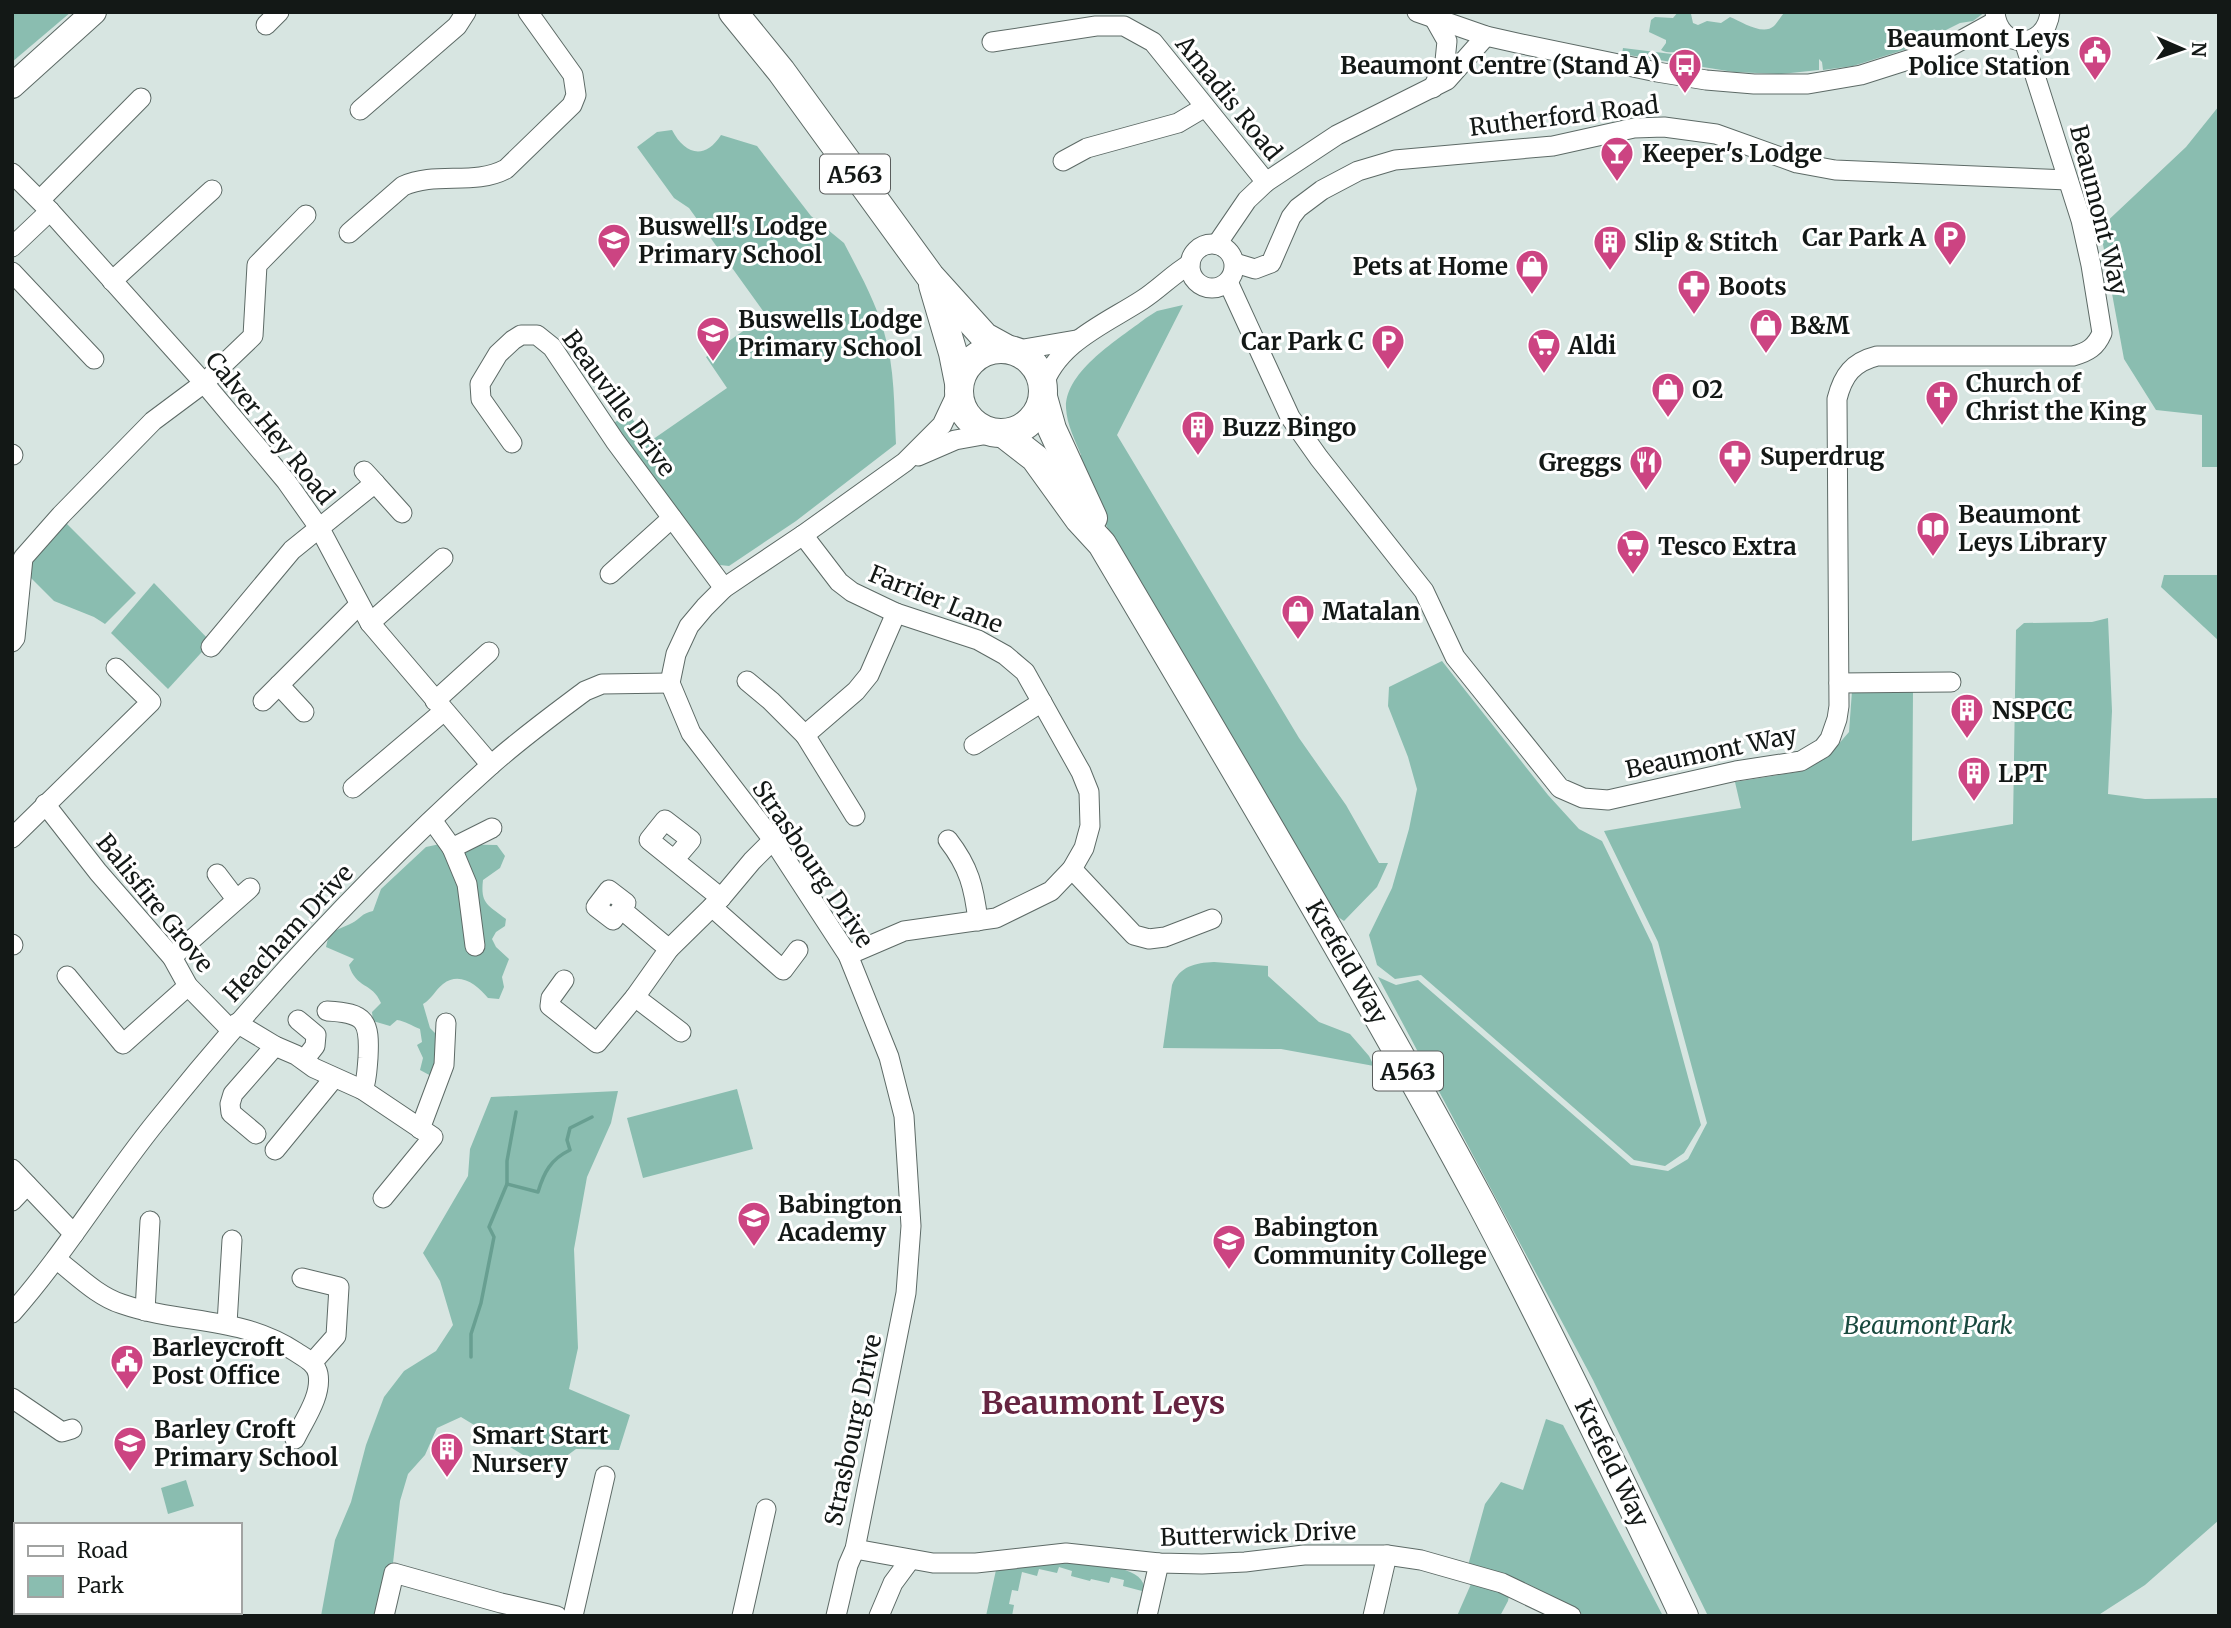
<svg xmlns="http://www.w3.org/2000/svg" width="2231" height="1628" viewBox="0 0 2231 1628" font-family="Merriweather,serif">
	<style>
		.green { fill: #8abdb0 }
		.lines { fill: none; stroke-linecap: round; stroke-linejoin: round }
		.stream { stroke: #689f91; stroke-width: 3.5 }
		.minor-casing { stroke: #5d6a66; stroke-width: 21 }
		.major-casing { stroke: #5d6a66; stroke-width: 26 }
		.highway-casing { stroke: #5d6a66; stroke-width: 30 }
		.minor { stroke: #fff; stroke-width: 19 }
		.major { stroke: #fff; stroke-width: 24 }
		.highway { stroke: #fff; stroke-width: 28 }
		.labels { text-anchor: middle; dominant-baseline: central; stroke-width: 6; stroke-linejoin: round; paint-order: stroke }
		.shield { fill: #fff; stroke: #5a5d5c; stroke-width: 2 }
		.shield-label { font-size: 23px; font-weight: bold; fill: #131816 }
		.poi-label { font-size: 24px; font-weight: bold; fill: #131816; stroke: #fff; text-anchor: start }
		.street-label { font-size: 24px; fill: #131816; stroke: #fff }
		.park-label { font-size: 24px; font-style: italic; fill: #18493e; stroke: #fff }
		.district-label { font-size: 32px; font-weight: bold; fill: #662441; stroke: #fff }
	</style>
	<rect width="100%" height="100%" fill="#d7e5e1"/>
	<g class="green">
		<polygon points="12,12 71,12 12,62"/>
		<path d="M 1678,12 L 1691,14 L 1693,23 L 1698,25 L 1707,21 L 1721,23 L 1730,17 C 1742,22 1763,36 1774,26 C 1778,22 1781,16 1785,12 L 1985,12 L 1973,21 L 1960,23 L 1910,48 L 1853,66 L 1823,70 L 1822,62 L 1819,59 L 1819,70 L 1781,74 L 1734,72 L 1622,54 L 1623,48 L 1688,56 C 1680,49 1669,55 1661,50 L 1666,43 L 1666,40 L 1649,32 L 1651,20 L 1655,17 L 1673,18 Z"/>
		<polygon points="2219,106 2219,467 2202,467 2202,415 2156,410 2124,359 2100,228 2186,147"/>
		<path d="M 672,130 C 685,155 705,160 721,135 L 757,146 L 811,216 L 844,243 C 859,272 875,300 884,332 C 895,368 894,407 896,444 L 796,521 L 729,566 L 720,565 L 713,561 L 614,423 L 628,413 L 649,442 L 727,388 L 706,357 L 766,315 L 689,208 L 674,198 L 637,147 L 657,132 Z"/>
		<path d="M 1183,305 L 1117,435 L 1299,738 L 1346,805 L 1379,863 L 1388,863 L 1377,887 L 1344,921 L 1338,917 L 1331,920 L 1136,587 L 1074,458 L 1081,455 C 1075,440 1067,425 1066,408 C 1065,371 1119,339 1146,318 L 1157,311 Z"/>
		<polygon points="66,523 136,593 105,624 94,617 54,601 29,576 33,556"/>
		<polygon points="2164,575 2219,575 2219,641 2161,587"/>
		<polygon points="154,583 211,642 168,689 111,633"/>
		<polygon points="2108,618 2112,711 2108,794 2145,799 2219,798 2219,1520 2145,1585 2097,1616 1708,1616 1593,1380 1378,977 1396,985 1418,980 1631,1165 1668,1171 1688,1159 1707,1123 1658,942 1604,831 1741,808 1735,782 1803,771 1829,755 1849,732 1852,691 1913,690 1912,841 2013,824 2016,630 2024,623 2092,622"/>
		<polygon points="1442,661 1548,795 1579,829 1602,841 1652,944 1701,1125 1684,1153 1665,1166 1634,1160 1421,975 1395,979 1377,965 1369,935 1392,888 1409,829 1417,789 1408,757 1388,706 1389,687"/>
		<path d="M 440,844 L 497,845 L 505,856 L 500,868 L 483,880 C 480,905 489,905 506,919 L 505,926 L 496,932 L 492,939 L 496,947 L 509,959 L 502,977 L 504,987 L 499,999 L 488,998 C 477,985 460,971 443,984 C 435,990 432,999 423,1004 L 430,1028 L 440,1038 L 433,1077 L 420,1070 L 423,1058 L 417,1045 L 422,1042 L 420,1029 C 412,1026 405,1021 397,1020 L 390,1026 L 373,1021 L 372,1012 L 381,1003 C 372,982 356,989 349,965 L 354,959 L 326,947 L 329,934 C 337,929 344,927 352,923 C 360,919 362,913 373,911 L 381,889 L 426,847 Z"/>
		<path d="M 1214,962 L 1268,966 L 1268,976 L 1319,1022 L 1350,1034 L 1369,1056 L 1374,1066 L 1281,1049 L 1163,1048 L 1172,985 C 1180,966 1195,963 1214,962 Z"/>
		<polygon points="737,1089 753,1149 643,1178 627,1118"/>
		<polygon points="618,1091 611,1123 587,1177 574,1249 578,1348 569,1389 630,1415 619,1450 576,1449 548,1470 461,1417 437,1428 425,1455 408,1474 400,1501 387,1616 321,1616 335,1540 351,1502 366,1445 384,1397 404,1371 436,1351 453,1325 440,1281 423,1253 468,1176 470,1149 491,1097"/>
		<polygon points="1546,1419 1563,1425 1663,1616 1585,1616 1532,1586 1512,1581 1508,1601 1500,1616 1457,1616 1471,1584 1464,1580 1485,1504 1501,1482 1523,1490"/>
		<polygon points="186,1480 194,1506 168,1514 161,1488"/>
		<path d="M 1063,1562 C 1082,1564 1136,1564 1143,1583 C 1146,1592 1142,1603 1140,1611 L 1137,1611 L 1142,1591 L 1123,1586 L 1124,1580 L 1111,1577 L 1109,1583 L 1091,1579 L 1090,1581 L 1071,1576 L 1072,1571 L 1059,1567 L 1057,1573 L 1039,1569 L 1037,1576 L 1022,1572 L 1018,1591 L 1012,1590 L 1009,1604 L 1014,1605 L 1012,1616 L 986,1616 L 996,1570 Z"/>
	</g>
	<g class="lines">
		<g class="stream">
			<path d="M 507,1184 L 538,1192 C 544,1172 551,1159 570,1150 L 567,1140 L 570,1128 L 592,1117"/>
			<polyline points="471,1357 471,1334 481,1303 494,1237 489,1227 507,1184 507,1161 516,1112"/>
		</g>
		<defs>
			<g id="minor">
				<polyline points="1417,12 1486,36 1517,43 1657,72 1706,80 1754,84 1808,84 1861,75 1949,47 1996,21"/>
				<path d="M 1995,12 C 1998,50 2046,51 2050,12"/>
				<polyline points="266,25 279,12"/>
				<polyline points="992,42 1096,26 1124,26 1153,42 1266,182"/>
				<polyline points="1433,88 1445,61 1447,41 1434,18"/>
				<polyline points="360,110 457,26 466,12"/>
				<polyline points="1063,161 1087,148 1178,123 1205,107"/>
				<polyline points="12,173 50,211 204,383 286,481 320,529 370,623 491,765"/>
				<polyline points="40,200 141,98"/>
				<path d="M 349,233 L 403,186 C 436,171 474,186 506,169 L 572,105 L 576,95 L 573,75 L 528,12"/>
				<circle cx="1212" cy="266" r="22"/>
				<polyline points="1217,244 1247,200 1266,182 1337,135 1447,80 1486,36"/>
				<polyline points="12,247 50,211"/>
				<polyline points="1235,263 1255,269 1271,263 1291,217 1298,208 1322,190 1358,171 1395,160 1553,146 1634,128 1664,127 1716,134 1797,163 1835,170 2068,180"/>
				<polyline points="12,272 94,359"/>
				<polyline points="112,281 212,190"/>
				<path d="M 1228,282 L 1290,417 L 1319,458 L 1424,591 L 1455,657 L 1560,788 L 1583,798 L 1608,800 L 1736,771 L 1801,761 L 1823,748 L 1830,739 L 1837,719 L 1839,706 L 1837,399 C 1843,375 1853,362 1877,356 L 2073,356 C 2088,352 2096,347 2102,333 L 2091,265 L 2081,220 L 2024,41"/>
				<polyline points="1012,351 1076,340"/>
				<path d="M 1042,389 C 1056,343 1105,324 1142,300 C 1159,289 1173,274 1190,264"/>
				<polyline points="512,443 481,399 480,384 498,354 513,340 521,335 537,335 552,347 615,441 724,588"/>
				<polyline points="12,454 13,455"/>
				<polyline points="918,456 955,440 994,433"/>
				<polyline points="375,483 402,513"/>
				<polyline points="803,535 839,582 852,592 896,613 978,640 1005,655 1025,672 1081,772 1089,792 1090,826 1084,848 1072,869 1051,891 996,918 904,931 848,955"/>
				<polyline points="610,574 672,518"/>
				<polyline points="370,623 443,558"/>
				<polyline points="12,642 15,638 23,558 61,515 153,421 204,383 253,336 257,265 306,215"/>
				<polyline points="211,647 292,550 375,483 364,471"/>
				<polyline points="747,681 771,701 805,735"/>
				<polyline points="1839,683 1951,682"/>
				<polyline points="279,685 304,712"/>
				<polyline points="263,701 359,605"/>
				<polyline points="435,701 489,652"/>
				<polyline points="974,745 1042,702"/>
				<polyline points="353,788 444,711"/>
				<polyline points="45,804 98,872 172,957 188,986 231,1030"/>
				<polyline points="855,816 805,735 856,691 869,675 896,613"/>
				<polyline points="432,820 452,848 467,884 475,946"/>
				<polyline points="12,838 151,702 116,668"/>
				<path d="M 948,840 C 969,867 974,887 978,921"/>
				<polyline points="452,848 492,828"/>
				<polyline points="674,860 691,840 665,820 649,840 721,898"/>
				<polyline points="1072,869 1134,935 1149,939 1165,937 1212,919"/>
				<polyline points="217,874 236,899"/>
				<polyline points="712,907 783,970 798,950"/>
				<polyline points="621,909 626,903 609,890 596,907 613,920 621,909 669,949"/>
				<polyline points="12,944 13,945"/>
				<polyline points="172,957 250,888"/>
				<polyline points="67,976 123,1044 188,986"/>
				<polyline points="564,980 551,998 550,1006 597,1043 635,997 669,949 721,898 752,861 773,840"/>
				<polyline points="635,997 681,1032"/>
				<path d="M 327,1011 C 366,1013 370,1021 368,1058 C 367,1069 367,1080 363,1090"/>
				<polyline points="298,1020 316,1035 315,1046 304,1060"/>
				<polyline points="237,1023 275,1046 296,1055 314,1068 363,1090 433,1137 383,1198"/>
				<polyline points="420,1129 444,1065 446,1023"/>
				<polyline points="256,1134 231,1113 230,1104 233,1094 275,1046"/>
				<polyline points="275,1150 334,1078"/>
				<polyline points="12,1169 74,1234"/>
				<polyline points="12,1201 27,1185"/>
				<path d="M 56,1259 C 77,1275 97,1296 122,1304 C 183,1325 239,1315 296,1352 C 305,1358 316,1363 318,1374 C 322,1396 304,1420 295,1439"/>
				<polyline points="302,1278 339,1287 336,1336 312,1363"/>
				<polyline points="145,1311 150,1221"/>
				<path d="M 12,1313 C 65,1253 106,1184 156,1122 C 258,995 368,875 490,766 C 520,739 553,715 585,691 L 602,684 L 670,683"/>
				<polyline points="227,1324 232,1240"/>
				<polyline points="12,1398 62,1432 72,1429"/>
				<polyline points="855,1549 933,1563 976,1563 1066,1553 1159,1563 1202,1564 1245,1562 1304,1555 1387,1555 1421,1560 1502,1583 1571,1616"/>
				<polyline points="384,1616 394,1573 501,1603 557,1616"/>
				<polyline points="573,1616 605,1476"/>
				<polyline points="742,1616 766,1509"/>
				<polyline points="836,1616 848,1565 855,1549 906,1293 911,1226 904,1116 889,1057 848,955 773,840 691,733 670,683 676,654 689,626 705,607 724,588 803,535 905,462 942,425 958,391"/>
				<polyline points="879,1616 893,1583 910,1560"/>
				<polyline points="1147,1616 1159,1563"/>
				<polyline points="1373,1616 1387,1555"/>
			</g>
			<polyline id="major" points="12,86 94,12"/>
			<g id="highway">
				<polyline points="733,12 781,71 930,276 985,337 1005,348"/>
				<polyline points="933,285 953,353 959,383"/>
				<circle cx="1001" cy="391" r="42"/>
				<polyline points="1043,397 1052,429 1093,518"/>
				<path d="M 1004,434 L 1035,458 L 1079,519 L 1102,544 C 1231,762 1361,980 1481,1203 C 1553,1339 1619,1477 1684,1616"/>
			</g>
		</defs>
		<use href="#minor" class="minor-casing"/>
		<use href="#major" class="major-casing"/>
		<use href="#highway" class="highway-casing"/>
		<use href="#minor" class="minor"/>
		<use href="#major" class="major"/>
		<use href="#highway" class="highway"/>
	</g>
	<defs>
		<symbol id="civic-pin" viewBox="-11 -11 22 30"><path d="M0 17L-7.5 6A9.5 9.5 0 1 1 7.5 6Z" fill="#cc4482" stroke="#fff"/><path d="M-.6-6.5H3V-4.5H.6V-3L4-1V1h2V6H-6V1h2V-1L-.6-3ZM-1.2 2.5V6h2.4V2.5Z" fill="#fff"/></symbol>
		<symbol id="bus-pin" viewBox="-11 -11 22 30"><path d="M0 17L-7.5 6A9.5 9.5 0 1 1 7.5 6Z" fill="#cc4482" stroke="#fff"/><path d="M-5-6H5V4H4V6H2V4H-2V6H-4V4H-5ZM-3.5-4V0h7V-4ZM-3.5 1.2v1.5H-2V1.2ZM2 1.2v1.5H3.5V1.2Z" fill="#fff"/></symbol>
		<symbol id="bar-pin" viewBox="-11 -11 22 30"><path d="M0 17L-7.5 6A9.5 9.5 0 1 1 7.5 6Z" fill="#cc4482" stroke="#fff"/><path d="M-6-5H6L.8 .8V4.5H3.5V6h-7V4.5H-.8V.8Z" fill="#fff"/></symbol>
		<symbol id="parking-pin" viewBox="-11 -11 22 30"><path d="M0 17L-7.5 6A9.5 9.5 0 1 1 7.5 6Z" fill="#cc4482" stroke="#fff"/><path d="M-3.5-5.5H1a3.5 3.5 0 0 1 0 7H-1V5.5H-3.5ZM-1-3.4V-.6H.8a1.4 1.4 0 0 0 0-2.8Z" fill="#fff"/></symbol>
		<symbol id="school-pin" viewBox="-11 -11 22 30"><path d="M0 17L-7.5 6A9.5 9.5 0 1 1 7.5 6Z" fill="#cc4482" stroke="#fff"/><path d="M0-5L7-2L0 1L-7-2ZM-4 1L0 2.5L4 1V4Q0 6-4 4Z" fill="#fff"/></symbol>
		<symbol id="building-pin" viewBox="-11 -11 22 30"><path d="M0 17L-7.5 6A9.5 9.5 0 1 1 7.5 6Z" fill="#cc4482" stroke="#fff"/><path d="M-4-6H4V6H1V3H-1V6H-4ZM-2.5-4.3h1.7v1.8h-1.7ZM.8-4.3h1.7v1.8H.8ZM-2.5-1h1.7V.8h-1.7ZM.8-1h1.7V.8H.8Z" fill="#fff"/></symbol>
		<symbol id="shop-pin" viewBox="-11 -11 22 30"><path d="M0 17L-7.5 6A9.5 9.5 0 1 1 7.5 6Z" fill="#cc4482" stroke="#fff"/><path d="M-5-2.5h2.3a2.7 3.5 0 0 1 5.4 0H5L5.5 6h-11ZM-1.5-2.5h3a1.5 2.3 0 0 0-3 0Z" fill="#fff"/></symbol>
		<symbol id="pharmacy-pin" viewBox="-11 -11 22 30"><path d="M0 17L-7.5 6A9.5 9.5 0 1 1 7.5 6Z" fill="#cc4482" stroke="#fff"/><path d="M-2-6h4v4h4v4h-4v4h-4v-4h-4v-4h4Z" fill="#fff"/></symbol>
		<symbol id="supermarket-pin" viewBox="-11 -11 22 30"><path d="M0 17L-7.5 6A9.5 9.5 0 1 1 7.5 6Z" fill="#cc4482" stroke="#fff"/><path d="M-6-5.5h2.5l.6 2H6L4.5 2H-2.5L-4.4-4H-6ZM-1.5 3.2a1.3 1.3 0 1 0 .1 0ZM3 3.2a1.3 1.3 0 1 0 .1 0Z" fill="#fff"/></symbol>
		<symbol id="church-pin" viewBox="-11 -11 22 30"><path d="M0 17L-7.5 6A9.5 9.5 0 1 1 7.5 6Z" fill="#cc4482" stroke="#fff"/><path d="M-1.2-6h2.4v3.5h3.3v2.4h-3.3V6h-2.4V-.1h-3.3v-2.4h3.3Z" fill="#fff"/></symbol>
		<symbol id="restaurant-pin" viewBox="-11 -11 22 30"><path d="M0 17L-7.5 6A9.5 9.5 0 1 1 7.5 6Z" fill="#cc4482" stroke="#fff"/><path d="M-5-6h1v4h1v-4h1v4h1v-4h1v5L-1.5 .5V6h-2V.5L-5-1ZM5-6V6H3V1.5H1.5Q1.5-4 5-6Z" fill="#fff"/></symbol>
		<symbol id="library-pin" viewBox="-11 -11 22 30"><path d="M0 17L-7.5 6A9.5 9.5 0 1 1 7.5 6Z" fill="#cc4482" stroke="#fff"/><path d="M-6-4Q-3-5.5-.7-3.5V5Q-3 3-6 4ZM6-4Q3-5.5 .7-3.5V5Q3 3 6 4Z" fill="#fff"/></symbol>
	</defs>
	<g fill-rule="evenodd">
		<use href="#civic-pin" x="2076" y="33" width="38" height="52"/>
		<use href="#bus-pin" x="1666" y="46" width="38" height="52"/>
		<use href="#bar-pin" x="1598" y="134" width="38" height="52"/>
		<use href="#parking-pin" x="1931" y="218" width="38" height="52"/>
		<use href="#school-pin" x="595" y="221" width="38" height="52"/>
		<use href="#building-pin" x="1591" y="223" width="38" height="52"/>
		<use href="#shop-pin" x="1513" y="247" width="38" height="52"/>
		<use href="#pharmacy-pin" x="1675" y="267" width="38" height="52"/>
		<use href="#shop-pin" x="1747" y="306" width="38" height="52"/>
		<use href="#school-pin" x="694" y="314" width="38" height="52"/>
		<use href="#parking-pin" x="1369" y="322" width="38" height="52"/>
		<use href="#supermarket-pin" x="1525" y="326" width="38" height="52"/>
		<use href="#shop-pin" x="1649" y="370" width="38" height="52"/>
		<use href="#church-pin" x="1923" y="378" width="38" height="52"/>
		<use href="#building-pin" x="1179" y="408" width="38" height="52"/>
		<use href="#pharmacy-pin" x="1716" y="437" width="38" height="52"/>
		<use href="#restaurant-pin" x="1627" y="443" width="38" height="52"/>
		<use href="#library-pin" x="1914" y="509" width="38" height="52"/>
		<use href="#supermarket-pin" x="1614" y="527" width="38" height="52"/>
		<use href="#shop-pin" x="1279" y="592" width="38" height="52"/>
		<use href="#building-pin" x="1948" y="691" width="38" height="52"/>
		<use href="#building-pin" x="1955" y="754" width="38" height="52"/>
		<use href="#school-pin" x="735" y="1199" width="38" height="52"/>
		<use href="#school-pin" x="1210" y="1222" width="38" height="52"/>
		<use href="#civic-pin" x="108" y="1342" width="38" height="52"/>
		<use href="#school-pin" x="111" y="1424" width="38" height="52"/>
		<use href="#building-pin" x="428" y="1430" width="38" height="52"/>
	</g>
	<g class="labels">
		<g class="shield">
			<rect x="820" y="154.5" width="70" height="39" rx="5"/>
			<rect x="1373" y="1051.5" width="70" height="39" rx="5"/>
		</g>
		<g class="shield-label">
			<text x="855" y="174">A563</text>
			<text x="1408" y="1071">A563</text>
		</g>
		<g class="poi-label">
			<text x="2070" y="38" text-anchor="end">Beaumont Leys<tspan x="2070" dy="28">Police Station</tspan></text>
			<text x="1660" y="65" text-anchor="end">Beaumont Centre (Stand A)</text>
			<text x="1642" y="153">Keeper's Lodge</text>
			<text x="638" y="226">Buswell's Lodge<tspan x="638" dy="28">Primary School</tspan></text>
			<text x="1926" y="237" text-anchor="end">Car Park A</text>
			<text x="1634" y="242">Slip &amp; Stitch</text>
			<text x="1508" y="266" text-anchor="end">Pets at Home</text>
			<text x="1718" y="286">Boots</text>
			<text x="738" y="319">Buswells Lodge<tspan x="738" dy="28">Primary School</tspan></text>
			<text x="1790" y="325">B&amp;M</text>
			<text x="1364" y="341" text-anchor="end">Car Park C</text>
			<text x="1568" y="345">Aldi</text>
			<text x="1966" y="383">Church of<tspan x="1966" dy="28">Christ the King</tspan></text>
			<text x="1692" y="389">O2</text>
			<text x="1222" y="427">Buzz Bingo</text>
			<text x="1760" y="456">Superdrug</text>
			<text x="1622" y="462" text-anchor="end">Greggs</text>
			<text x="1958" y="514">Beaumont<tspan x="1958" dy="28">Leys Library</tspan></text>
			<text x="1658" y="546">Tesco Extra</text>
			<text x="1322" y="611">Matalan</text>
			<text x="1992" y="710">NSPCC</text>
			<text x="1998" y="773">LPT</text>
			<text x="778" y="1204">Babington<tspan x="778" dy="28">Academy</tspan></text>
			<text x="1254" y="1227">Babington<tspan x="1254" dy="28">Community College</tspan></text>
			<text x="152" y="1347">Barleycroft<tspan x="152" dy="28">Post Office</tspan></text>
			<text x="154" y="1429">Barley Croft<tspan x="154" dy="28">Primary School</tspan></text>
			<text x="472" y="1435">Smart Start<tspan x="472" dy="28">Nursery</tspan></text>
		</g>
		<g class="street-label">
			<text transform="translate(1229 98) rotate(51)">Amadis Road</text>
			<text transform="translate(1564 116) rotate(-7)">Rutherford Road</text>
			<text transform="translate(2099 210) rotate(76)">Beaumont Way</text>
			<text transform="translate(619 403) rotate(54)">Beauville Drive</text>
			<text transform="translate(270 428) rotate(51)">Calver Hey Road</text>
			<text transform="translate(936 599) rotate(22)">Farrier Lane</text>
			<text transform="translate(1711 752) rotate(-12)">Beaumont Way</text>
			<text transform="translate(813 864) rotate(56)">Strasbourg Drive</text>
			<text transform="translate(155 903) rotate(51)">Balisfire Grove</text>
			<text transform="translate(288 933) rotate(-47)">Heacham Drive</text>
			<text transform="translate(1347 962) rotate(60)">Krefeld Way</text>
			<text transform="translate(853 1430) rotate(-78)">Strasbourg Drive</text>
			<text transform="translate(1612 1463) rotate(64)">Krefeld Way</text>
			<text transform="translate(1258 1534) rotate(-2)">Butterwick Drive</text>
		</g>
		<g class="park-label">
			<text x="1928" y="1325">Beaumont Park</text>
		</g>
		<g class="district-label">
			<text x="1103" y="1403">Beaumont Leys</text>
		</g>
	</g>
	<rect width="2231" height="1628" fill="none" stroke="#131816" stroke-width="28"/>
	<rect x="14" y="1523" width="228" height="91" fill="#ffffff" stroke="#a1a3a2" stroke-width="2"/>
	<rect x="28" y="1546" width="35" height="10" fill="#ffffff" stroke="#a1a3a2" stroke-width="2"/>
	<text x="77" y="1558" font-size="21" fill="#131816">Road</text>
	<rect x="28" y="1576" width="35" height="21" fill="#8abdb0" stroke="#a1a3a2" stroke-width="2"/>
	<text x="77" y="1593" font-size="21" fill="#131816">Park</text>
	<g transform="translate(2182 49) rotate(92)" stroke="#ffffff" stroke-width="5" paint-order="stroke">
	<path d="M0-5L12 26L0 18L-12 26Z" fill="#131816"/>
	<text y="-10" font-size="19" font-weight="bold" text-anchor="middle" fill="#131816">N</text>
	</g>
</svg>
